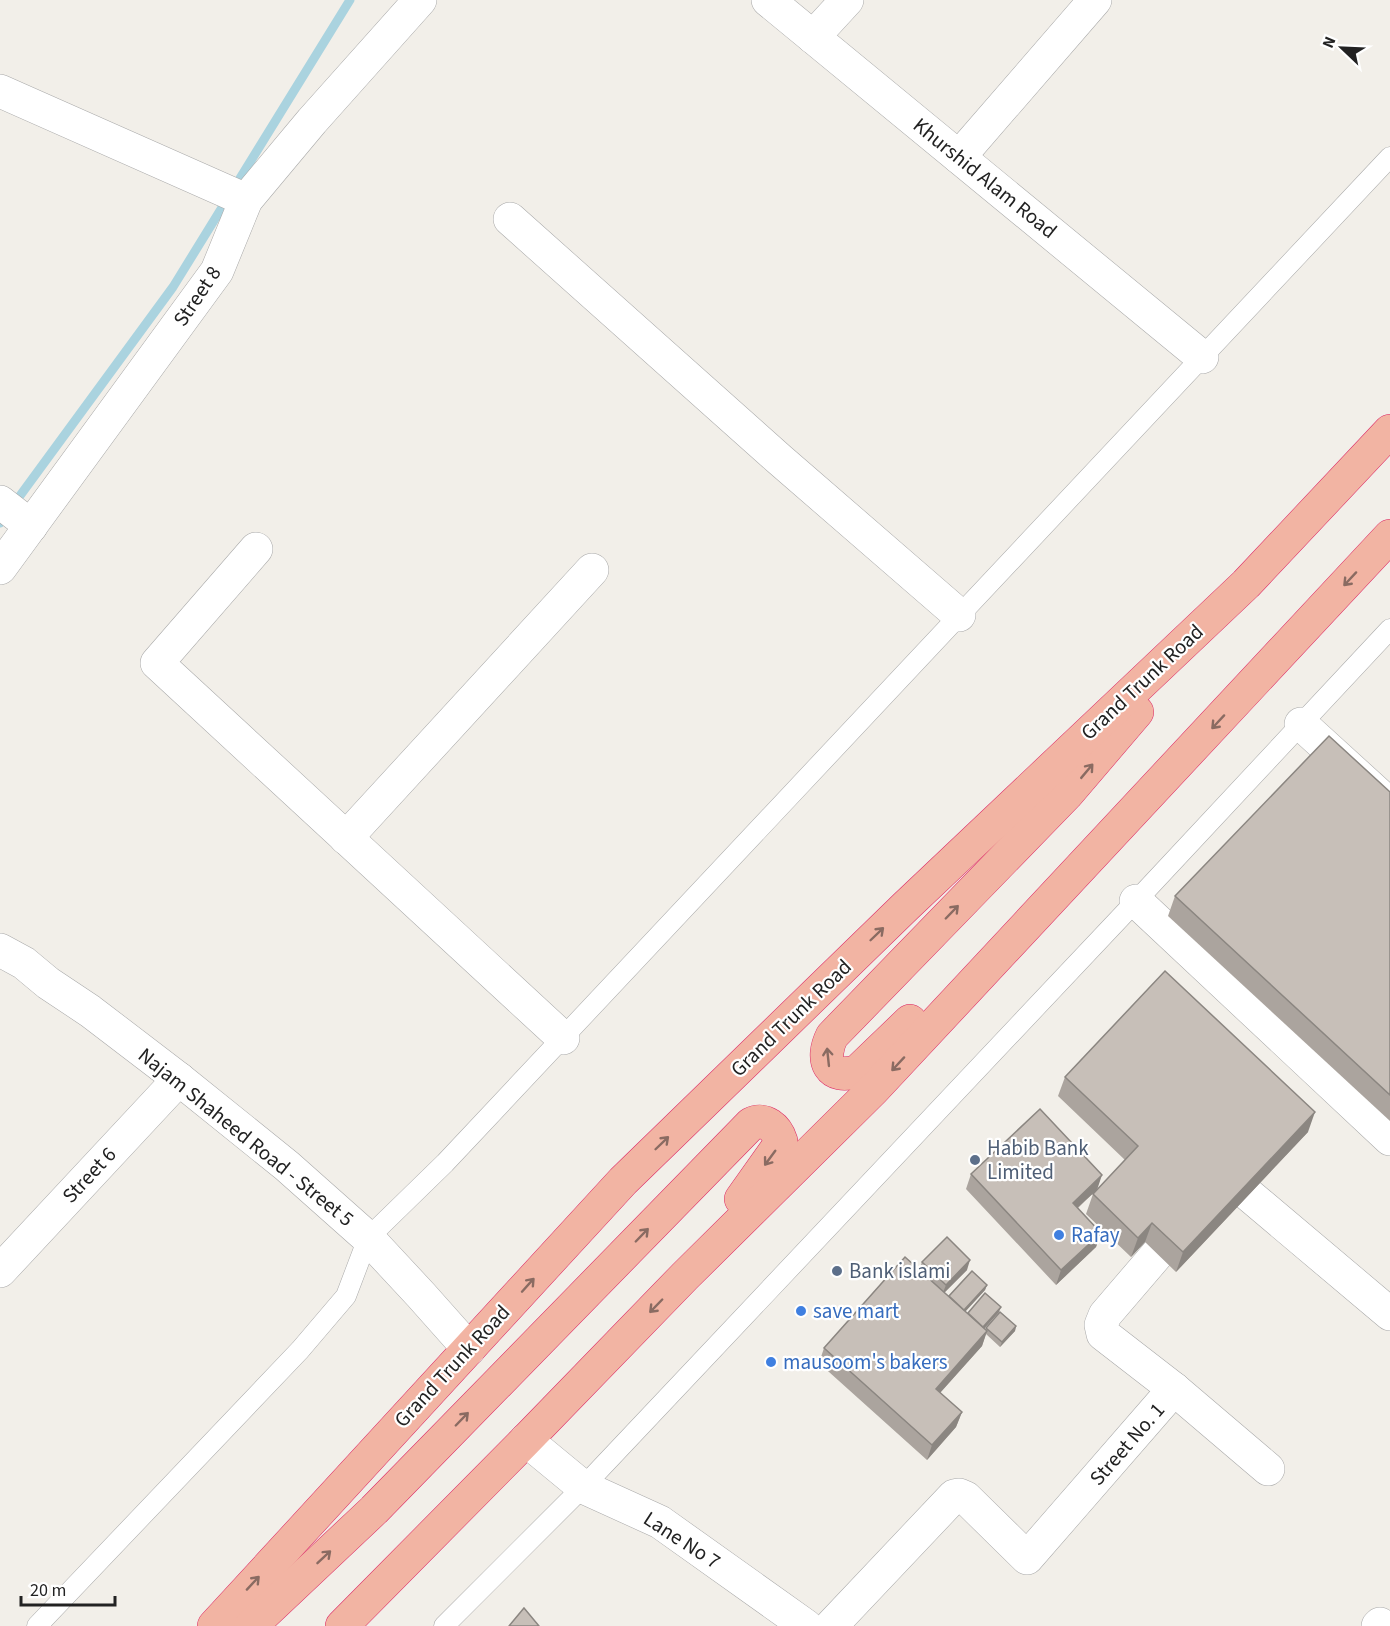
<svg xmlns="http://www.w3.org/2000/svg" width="1390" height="1626" viewBox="0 0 1390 1626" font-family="'Source Sans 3',sans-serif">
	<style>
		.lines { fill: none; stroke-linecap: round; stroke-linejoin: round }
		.stream { stroke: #aad3df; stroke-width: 9 }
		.service-casing { stroke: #a9a9a9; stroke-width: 21 }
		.minor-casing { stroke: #a9a9a9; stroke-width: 34 }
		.trunk-casing { stroke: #dc2a67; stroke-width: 34 }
		.service { stroke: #fff; stroke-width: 20 }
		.minor { stroke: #fff; stroke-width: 33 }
		.trunk { stroke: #f2b4a3; stroke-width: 33 }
		.wall { fill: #aba49e }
		.shaded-wall { fill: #8b8681 }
		.building { fill: #c7bfb8; stroke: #8b8681; stroke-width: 1.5 }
		.oneway { stroke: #8a6b62 }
		.service-dot { fill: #5c6f8a; stroke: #fff; stroke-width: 2 }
		.shop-dot { fill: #3f7fe0; stroke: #fff; stroke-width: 2 }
		.labels { text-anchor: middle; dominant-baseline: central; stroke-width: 4.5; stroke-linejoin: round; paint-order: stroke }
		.street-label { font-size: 21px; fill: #222; stroke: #fff }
		.service-label { font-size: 21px; fill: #4e5e75; stroke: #fff; text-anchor: start }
		.shop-label { font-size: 21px; fill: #366cbe; stroke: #fff; text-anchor: start }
	</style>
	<rect width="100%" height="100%" fill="#f2efe9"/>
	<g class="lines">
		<polyline class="stream" points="0,523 173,287 350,0"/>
		<defs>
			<g id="service">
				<polyline points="37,1626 300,1350 346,1296 368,1238 445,1163 1390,157"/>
				<polyline points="444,1626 583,1487 1136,901 1390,629"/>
			</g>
			<g id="minor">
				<polyline points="768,0 1202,357"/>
				<polyline points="813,37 847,0"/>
				<polyline points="0,91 246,200"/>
				<polyline points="959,157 1095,0"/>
				<polyline points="510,219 779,459 959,615"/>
				<polyline points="0,502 31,526"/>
				<polyline points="256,549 157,663 563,1038"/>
				<polyline points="0,568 217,271 246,200 312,121 420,0"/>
				<polyline points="1301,724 1390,805"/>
				<polyline points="346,838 592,570"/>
				<polyline points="1136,901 1390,1139"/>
				<polyline points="0,950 24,963 48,983 90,1011 179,1079 287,1166 368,1238 421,1295 469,1349"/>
				<polyline points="0,1271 179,1079"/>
				<polyline points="1174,1389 1268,1469"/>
				<polyline points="526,1440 583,1487 660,1522 806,1626"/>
				<polyline points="831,1626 954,1496 959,1495 966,1498 1027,1558 1174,1389 1103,1334 1101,1325 1105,1315 1213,1189 1222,1185 1237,1185 1390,1314"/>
				<polyline points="1378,1626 1380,1624"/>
			</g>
			<g id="trunk">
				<path d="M 910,1021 L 858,1071 C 829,1081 820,1060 832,1036 L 1067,794 L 1137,712"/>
				<polyline points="214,1626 623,1181 906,906 1246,584 1390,431"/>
				<path d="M 251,1626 L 374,1510 L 751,1124 C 765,1117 777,1128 781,1141 L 778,1147 L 741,1199"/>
				<polyline points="342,1626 526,1440 685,1276 873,1090 1390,536"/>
			</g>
		</defs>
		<use href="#service" class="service-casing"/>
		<use href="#minor" class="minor-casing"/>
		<use href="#trunk" class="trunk-casing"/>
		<use href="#service" class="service"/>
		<use href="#minor" class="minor"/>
		<use href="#trunk" class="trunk"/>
	</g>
	<g class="wall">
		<polygon points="1390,792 1390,1121 1168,916 1175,896"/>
		<polygon points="1065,1077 1308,1132 1176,1272 1145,1242 1131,1257 1086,1214 1093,1194 1095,1191 1078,1208 1101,1233 1096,1247 1056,1285 966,1189 971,1174 1097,1190 1125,1160 1058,1096"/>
		<polygon points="922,1262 967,1270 944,1293 948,1296 987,1285 985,1290 965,1312 967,1313 999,1312 984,1329 985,1330 986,1328 1016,1326 1015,1331 1000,1347 986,1334 982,1346 940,1393 962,1412 956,1427 927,1460 819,1363 824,1348 919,1270"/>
	</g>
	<g class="shaded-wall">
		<polygon points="1315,1112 1308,1132 1176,1272 1183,1252"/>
		<polygon points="1102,1175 1097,1190 1067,1217 1073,1203"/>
		<polygon points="1152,1223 1145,1242 1131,1257 1138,1238"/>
		<polygon points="1101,1233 1096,1247 1056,1285 1061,1270"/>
		<polygon points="970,1260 967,1270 942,1295 946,1285"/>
		<polygon points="987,1285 985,1290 962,1315 964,1310"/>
		<polygon points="1001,1307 999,1312 981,1332 983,1327"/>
		<polygon points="1016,1326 1015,1331 1000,1347 1002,1342"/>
		<polygon points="987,1331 982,1346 930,1404 936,1389"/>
		<polygon points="962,1412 956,1427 927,1460 932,1445"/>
	</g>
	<g class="building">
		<polygon points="1329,736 1390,792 1390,1095 1175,896"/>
		<polygon points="1165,971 1315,1112 1183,1252 1152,1223 1138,1238 1093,1194 1138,1146 1065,1077"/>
		<polygon points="1040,1109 1102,1175 1073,1203 1101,1233 1061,1270 971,1174"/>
		<polygon points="947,1237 970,1260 946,1285 922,1262"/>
		<polygon points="905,1257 987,1331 936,1389 962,1412 932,1445 824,1348"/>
		<polygon points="972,1271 987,1285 964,1310 949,1296"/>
		<polygon points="985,1293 1001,1307 983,1327 968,1313"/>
		<polygon points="1000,1312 1016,1326 1002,1342 986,1328"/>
		<polygon points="524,1608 539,1626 509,1626"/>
	</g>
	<defs><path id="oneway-shaft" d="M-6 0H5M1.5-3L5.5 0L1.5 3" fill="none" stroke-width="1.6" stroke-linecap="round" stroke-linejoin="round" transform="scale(1.5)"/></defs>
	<g class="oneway">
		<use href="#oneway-shaft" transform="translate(1350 579) rotate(133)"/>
		<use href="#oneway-shaft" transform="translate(1218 722) rotate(133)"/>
		<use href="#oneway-shaft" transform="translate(1087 771) rotate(-50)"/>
		<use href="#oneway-shaft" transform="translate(952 912) rotate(-46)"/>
		<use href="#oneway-shaft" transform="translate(877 934) rotate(-44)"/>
		<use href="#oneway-shaft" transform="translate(828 1057) rotate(-96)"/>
		<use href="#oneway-shaft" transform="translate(898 1064) rotate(133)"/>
		<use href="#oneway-shaft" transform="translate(662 1143) rotate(-44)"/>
		<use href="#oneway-shaft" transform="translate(770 1158) rotate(126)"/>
		<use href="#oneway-shaft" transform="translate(642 1235) rotate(-46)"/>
		<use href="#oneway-shaft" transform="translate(528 1285) rotate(-48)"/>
		<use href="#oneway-shaft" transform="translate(656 1306) rotate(134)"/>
		<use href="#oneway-shaft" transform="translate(462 1419) rotate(-46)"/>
		<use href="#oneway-shaft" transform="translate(324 1557) rotate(-43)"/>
		<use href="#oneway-shaft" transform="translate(253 1583) rotate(-47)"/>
	</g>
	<g class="service-dot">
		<circle cx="975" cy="1160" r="6"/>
		<circle cx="837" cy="1271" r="6"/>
	</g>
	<g class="shop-dot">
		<circle cx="1059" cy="1235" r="6"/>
		<circle cx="801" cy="1311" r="6"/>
		<circle cx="771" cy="1362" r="6"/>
	</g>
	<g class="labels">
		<g class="street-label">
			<text transform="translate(985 178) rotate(39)">Khurshid Alam Road</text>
			<text transform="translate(197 296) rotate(-56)">Street 8</text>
			<text transform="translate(1142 682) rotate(-43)">Grand Trunk Road</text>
			<text transform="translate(791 1018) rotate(-44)">Grand Trunk Road</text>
			<text transform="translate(246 1137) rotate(39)">Najam Shaheed Road - Street 5</text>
			<text transform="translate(89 1175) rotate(-47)">Street 6</text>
			<text transform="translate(452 1366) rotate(-47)">Grand Trunk Road</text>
			<text transform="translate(1127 1444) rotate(-49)">Street No. 1</text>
			<text transform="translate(682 1540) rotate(33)">Lane No 7</text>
		</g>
		<g class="service-label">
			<text x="987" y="1148">Habib Bank<tspan x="987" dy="24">Limited</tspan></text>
			<text x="849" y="1271">Bank islami</text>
		</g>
		<g class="shop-label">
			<text x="1071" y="1235">Rafay</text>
			<text x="813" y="1311">save mart</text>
			<text x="783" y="1362">mausoom's bakers</text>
		</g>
	</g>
	<g transform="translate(1342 48) rotate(293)" stroke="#ffffff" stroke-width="4.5" paint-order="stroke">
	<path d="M0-4.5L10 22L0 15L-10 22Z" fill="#222222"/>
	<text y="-9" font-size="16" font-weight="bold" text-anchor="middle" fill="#222222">N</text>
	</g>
	<path d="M21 1596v9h94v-9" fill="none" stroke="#222222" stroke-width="3"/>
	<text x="30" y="1596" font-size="18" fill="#222222" stroke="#ffffff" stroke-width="4.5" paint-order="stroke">20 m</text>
</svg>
